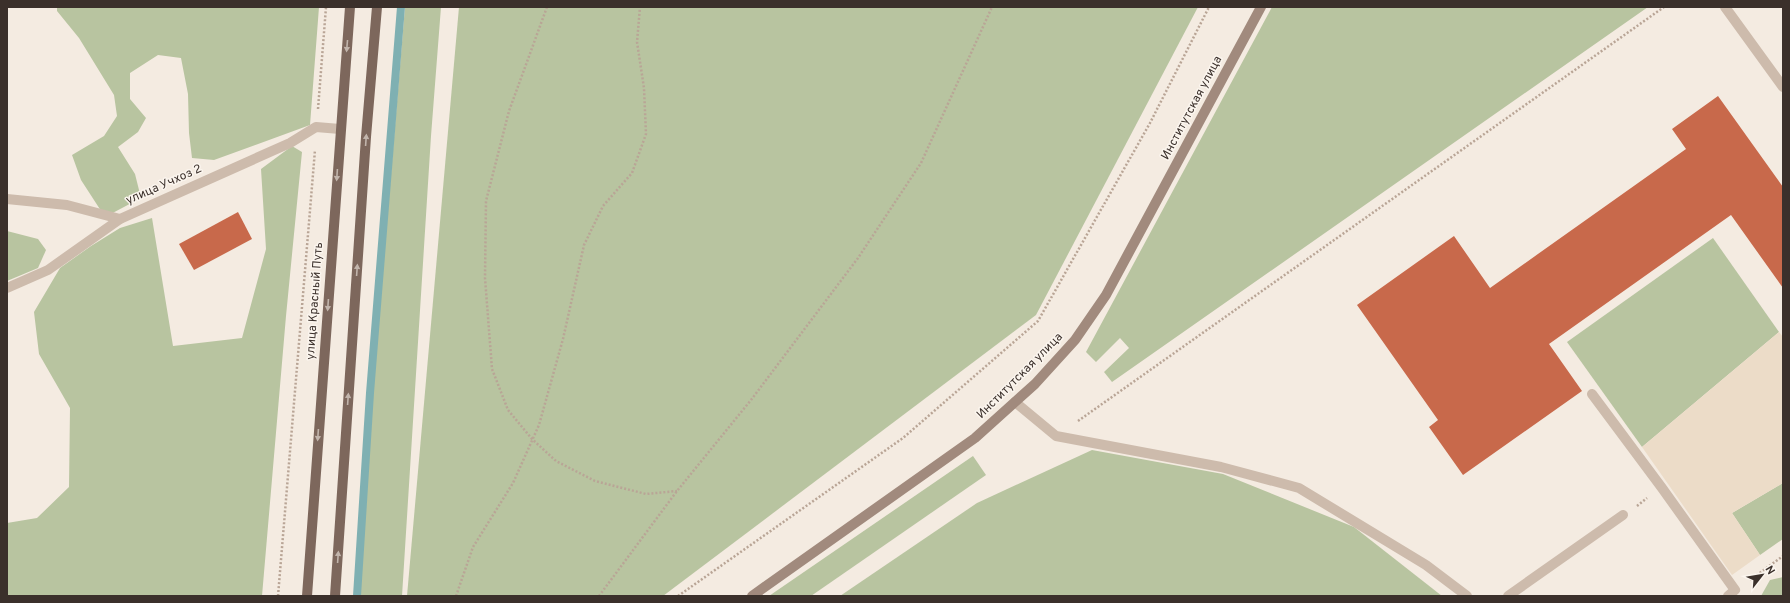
<svg xmlns="http://www.w3.org/2000/svg" width="1790" height="603" viewBox="0 0 1790 603" font-family="Overpass,sans-serif">
	<style>
		.green { fill: #b8c4a0 }
		.plaza { fill: #ecdcc8 }
		.lines { fill: none; stroke-linecap: round; stroke-linejoin: round }
		.stream { stroke: #7fb0b2; stroke-width: 8 }
		.building { fill: #c8694b }
		.path { stroke: #b9a596; stroke-width: 2.5; stroke-dasharray: 2 2; stroke-linecap: butt }
		.lane { stroke: #cdbbac; stroke-width: 10 }
		.street { stroke: #cdbbac; stroke-width: 10 }
		.secondary { stroke: #a18a7d; stroke-width: 10 }
		.primary { stroke: #7d675c; stroke-width: 10 }
		.oneway { fill: #c2b5ac }
		.labels { text-anchor: middle; dominant-baseline: central; stroke-width: 3; stroke-linejoin: round; paint-order: stroke }
		.street-label { font-size: 12px; fill: #3b302b; stroke: #fbf5ee }
	</style>
	<rect width="100%" height="100%" fill="#f4ebe1"/>
	<g class="green">
		<polygon points="57,7 319,7 310,125 214,160 192,158 189,133 188,94 181,58 158,55 130,73 130,99 146,118 138,132 118,147 135,174 141,198 105,217 81,180 72,155 104,136 117,116 114,95 79,38 57,11"/>
		<polygon points="405,7 441,7 431,136 402,596 357,596 356,588"/>
		<polygon points="459,7 1198,7 1036,315 663,596 407,596"/>
		<polygon points="1272,7 1648,7 1112,382 1104,372 1129,348 1120,338 1096,362 1086,352"/>
		<polygon points="292,146 302,152 286,316 262,596 7,596 7,523 37,518 69,487 70,408 39,354 34,312 60,268 91,246 120,228 152,218 173,346 242,338 266,249 261,169"/>
		<polygon points="7,231 38,239 46,250 38,268 7,281"/>
		<polygon points="1713,238 1779,332 1642,447 1567,342"/>
		<polygon points="1092,450 1223,474 1354,527 1442,596 840,596 977,503"/>
		<polygon points="973,456 986,475 811,596 769,596"/>
		<polygon points="1783,483 1783,539 1760,555 1732,513"/>
		<polygon points="1783,577 1783,596 1761,596 1770,580"/>
	</g>
	<polygon class="plaza" points="1779,332 1783,337 1783,483 1732,513 1760,555 1732,575 1642,447"/>
	<g class="lines">
		<polyline class="stream" points="357,596 370,393 401,7"/>
	</g>
	<g class="building">
		<polygon points="1718,96 1783,187 1783,288 1731,215 1549,344 1582,391 1463,475 1429,427 1438,420 1357,305 1454,236 1490,288 1686,149 1672,129"/>
		<polygon points="238,212 252,239 194,270 179,244"/>
	</g>
	<g class="lines">
		<g class="path">
			<polyline points="547,7 509,111 486,201 485,278 492,369 508,410 532,439 556,461 595,481 646,494 677,491"/>
			<polyline points="318,109 326,7"/>
			<polyline points="1078,421 1664,7"/>
			<polyline points="1637,506 1647,498"/>
			<polyline points="1750,580 1783,556"/>
			<polyline points="278,596 315,150"/>
			<polyline points="456,596 473,547 513,483 539,425 563,339 584,245 603,206 632,173 646,134 644,88 637,42 640,7"/>
			<polyline points="599,596 677,491 751,400 858,258 921,163 992,7"/>
			<polyline points="678,596 903,438 1038,321 1150,123 1209,7"/>
		</g>
		<g class="lane">
			<polyline points="1592,394 1662,488 1735,590 1728,596"/>
			<polyline points="1015,402 1056,436 1221,467 1299,488 1426,565 1467,596"/>
			<polyline points="1508,596 1623,515"/>
		</g>
		<g class="street">
			<polyline points="1725,7 1783,87"/>
			<polyline points="7,199 67,205 120,219"/>
			<polyline points="7,288 48,270 120,219 290,143 316,127 340,129"/>
		</g>
		<polyline class="secondary" points="752,596 975,438 1035,384 1075,340 1106,295 1261,7"/>
		<g class="primary">
			<polyline points="307,596 350,7"/>
			<polyline points="335,596 366,137 377,7"/>
		</g>
	</g>
	<defs><path id="oneway-solid" d="M-6-.8H1V-3.2L6.5 0L1 3.2V.8H-6Z"/></defs>
	<g class="oneway">
		<use href="#oneway-solid" transform="translate(347 46) rotate(95)"/>
		<use href="#oneway-solid" transform="translate(366 140) rotate(-86)"/>
		<use href="#oneway-solid" transform="translate(337 175) rotate(94)"/>
		<use href="#oneway-solid" transform="translate(357 270) rotate(-86)"/>
		<use href="#oneway-solid" transform="translate(328 305) rotate(94)"/>
		<use href="#oneway-solid" transform="translate(348 399) rotate(-86)"/>
		<use href="#oneway-solid" transform="translate(318 435) rotate(94)"/>
		<use href="#oneway-solid" transform="translate(338 557) rotate(-86)"/>
	</g>
	<g class="labels">
		<g class="street-label">
			<text transform="translate(1192 108) rotate(-62)">Институтская улица</text>
			<text transform="translate(164 185) rotate(-24)">улица Учхоз 2</text>
			<text transform="translate(315 301) rotate(-86)">улица Красный Путь</text>
			<text transform="translate(1020 376) rotate(-45)">Институтская улица</text>
		</g>
	</g>
	<rect width="1790" height="603" fill="none" stroke="#3b302b" stroke-width="16"/>
	<g transform="translate(1762 575) rotate(59)" stroke="#fbf5ee" stroke-width="3" paint-order="stroke">
	<path d="M0-3L7 15L0 10L-7 15Z" fill="#3b302b"/>
	<text y="-6" font-size="11" font-weight="bold" text-anchor="middle" fill="#3b302b">N</text>
	</g>
</svg>
